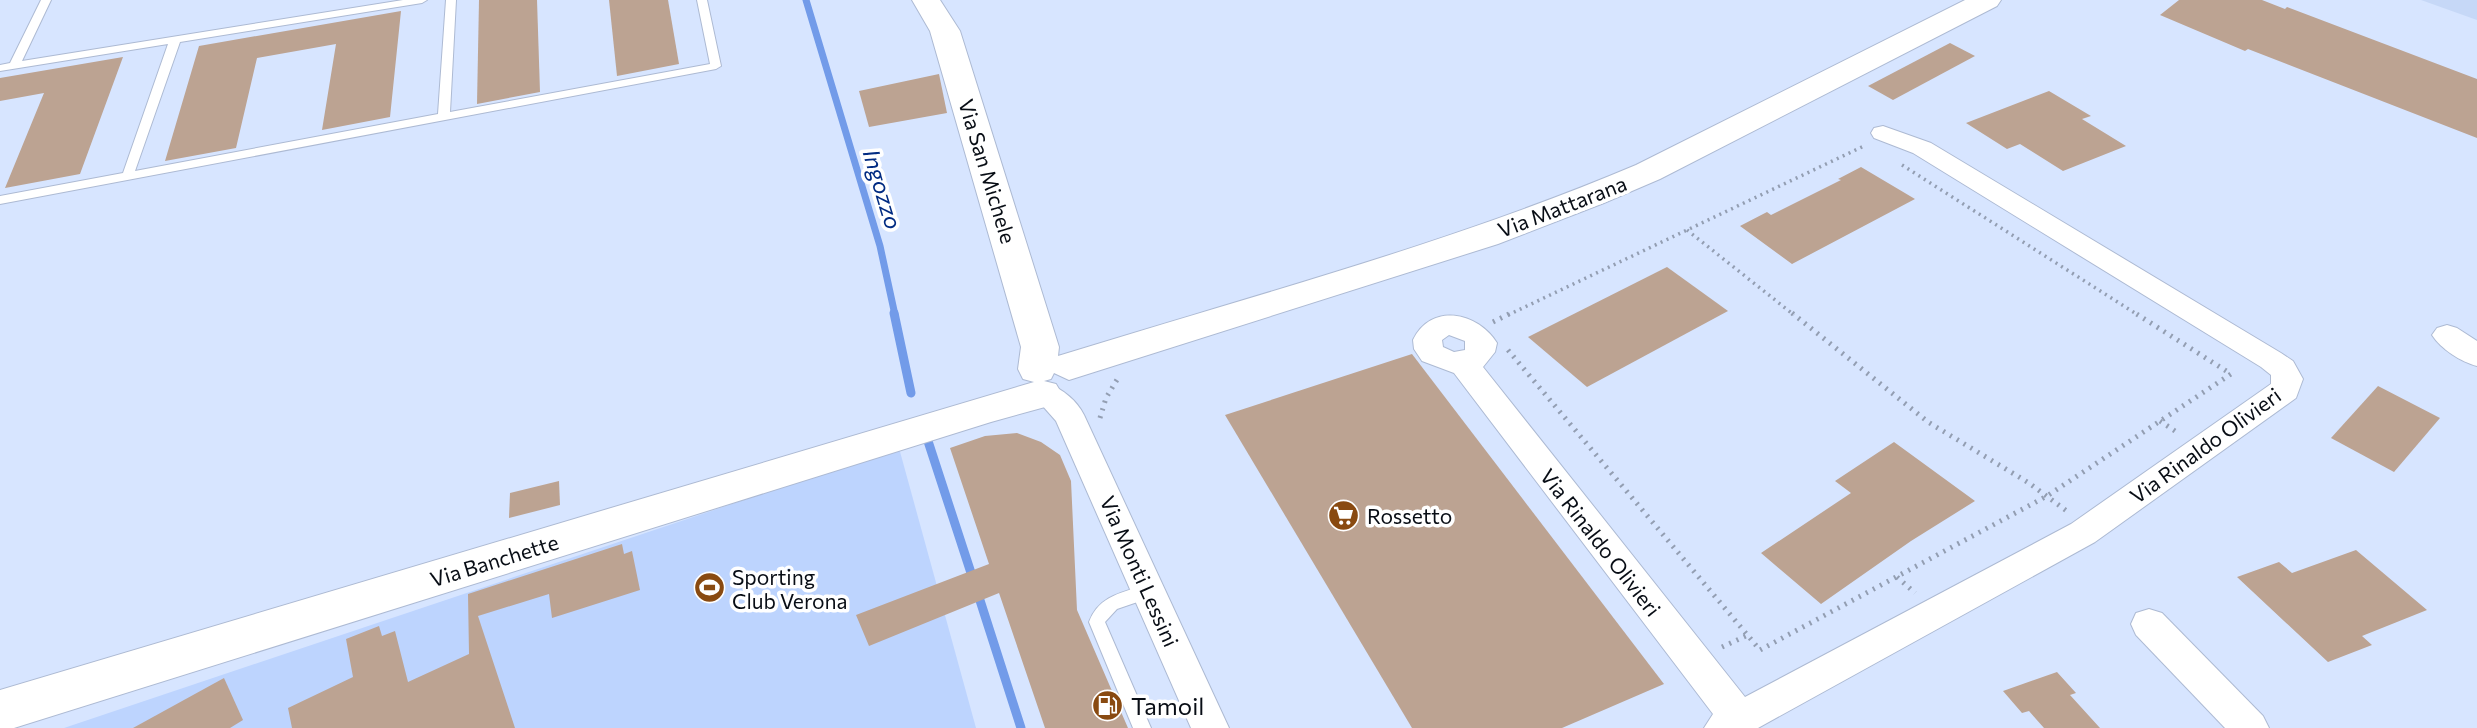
<svg xmlns="http://www.w3.org/2000/svg" width="2477" height="728" viewBox="0 0 2477 728" font-family="Commissioner,sans-serif">
	<style>
		.built { fill: #c6d8f7 }
		.green { fill: #bdd4fe }
		.lines { fill: none; stroke-linecap: round; stroke-linejoin: round }
		.stream-far1 { stroke: #729be9; stroke-width: 7 }
		.stream { stroke: #729be9; stroke-width: 9 }
		.building { fill: #bca392 }
		.lane-casing { stroke: #adbad3; stroke-width: 2 }
		.street-casing { stroke: #adbad3; stroke-width: 2 }
		.secondary-casing { stroke: #adbad3; stroke-width: 2 }
		.path-far1 { stroke: #939eb2; stroke-width: 3.5; stroke-dasharray: 2 4.5; stroke-linecap: butt }
		.path { stroke: #939eb2; stroke-width: 5; stroke-dasharray: 2 6; stroke-linecap: butt }
		.lane { fill: #fff; fill-rule: evenodd }
		.street { fill: #fff; fill-rule: evenodd }
		.secondary { fill: #fff; fill-rule: evenodd }
		.labels { text-anchor: middle; dominant-baseline: central; stroke-width: 7; stroke-linejoin: round; paint-order: stroke }
		.street-label { font-size: 21px; fill: #080d15; stroke: #fff }
		.poi-label { font-size: 21px; fill: #080d15; stroke: #fff; text-anchor: start }
		.water-label { font-size: 23px; font-style: italic; fill: #012b82; stroke: #fff }
		.near-poi-label { font-size: 24px; fill: #080d15; stroke: #fff; text-anchor: start }
	</style>
	<rect width="100%" height="100%" fill="#d7e5ff"/>
	<polygon class="built" points="2421,0 2477,0 2477,20"/>
	<polygon class="green" points="899,448 976,728 64,728"/>
	<g class="lines">
		<polyline class="stream-far1" points="806,0 880,246 895,315"/>
		<g class="stream">
			<polyline points="894,313 911,393"/>
			<polyline points="926,435 973,579"/>
			<polyline points="977,591 1021,728"/>
		</g>
	</g>
	<g class="building">
		<polygon points="479,0 537,0 540,92 477,104"/>
		<polygon points="609,0 668,0 679,64 617,76"/>
		<polygon points="2179,0 2262,0 2285,9 2287,7 2477,79 2477,138 2248,49 2245,51 2160,15"/>
		<polygon points="401,11 390,117 322,130 336,44 257,58 236,148 165,161 199,46"/>
		<polygon points="1950,43 1975,56 1893,100 1868,86"/>
		<polygon points="123,57 80,174 5,188 44,93 0,101 0,78"/>
		<polygon points="939,74 947,113 869,127 859,91"/>
		<polygon points="2049,91 2091,116 2082,119 2126,146 2063,171 2020,144 2007,149 1966,123"/>
		<polygon points="1861,167 1915,199 1792,264 1740,226 1767,212 1771,215 1841,180 1838,179"/>
		<polygon points="1667,267 1728,311 1587,387 1528,337"/>
		<polygon points="1412,354 1664,684 1562,728 1412,728 1225,415"/>
		<polygon points="2378,386 2440,418 2394,472 2331,438"/>
		<polygon points="1017,433 1041,442 1060,455 1071,481 1077,610 1128,728 1045,728 999,593 869,646 856,615 989,564 950,448 985,436"/>
		<polygon points="1894,442 1975,501 1911,541 1821,604 1761,553 1851,493 1835,481"/>
		<polygon points="559,481 560,505 509,518 510,493"/>
		<polygon points="622,544 624,554 632,551 640,590 552,618 549,594 478,616 515,728 292,728 288,708 353,677 346,639 379,626 382,636 395,631 408,682 469,654 468,594"/>
		<polygon points="2356,550 2427,610 2362,636 2372,645 2328,662 2237,577 2279,562 2292,573"/>
		<polygon points="2057,672 2076,693 2070,695 2100,728 2044,728 2029,711 2022,713 2003,691"/>
		<polygon points="224,678 243,720 230,728 133,728"/>
	</g>
	<g class="lines">
		<defs>
			<g id="lane">
				<polygon points="41,0 51,0 22,61 403,0 427,0 422,3 180,42 135,171 438,114 446,0 456,0 450,112 710,64 697,0 707,0 721,66 716,69 0,204 0,196 123,173 168,44 0,71 0,65 10,63"/>
				<path d="M 1149,584 L 1155,586 L 1157,591 L 1155,596 L 1117,609 L 1105,622 L 1151,728 L 1133,728 L 1089,622 C 1099,595 1124,592 1149,584 Z"/>
			</g>
			<g id="street">
				<path d="M 1883,126 L 1931,143 L 2281,353 L 2293,361 L 2303,379 L 2296,398 L 2095,542 L 1758,728 L 1704,728 L 1713,714 L 1454,373 L 1422,361 L 1414,349 L 1413,340 C 1431,302 1478,312 1497,343 L 1495,352 L 1483,367 L 1745,697 L 2071,524 L 2271,384 L 2271,375 L 2261,367 L 1913,153 L 1874,138 L 1871,133 L 1874,128 ZM 1449,335 L 1465,341 L 1465,350 L 1454,352 L 1443,347 L 1442,340 Z"/>
				<path d="M 2447,325 L 2457,328 L 2477,341 L 2477,366 C 2461,362 2441,349 2432,335 L 2437,328 Z"/>
				<path d="M 1048,384 C 1063,389 1077,401 1084,415 L 1229,728 L 1191,728 L 1056,421 L 1033,395 L 1037,387 Z"/>
				<polygon points="2149,609 2162,613 2263,716 2269,728 2225,728 2136,635 2131,624 2136,613"/>
			</g>
			<path id="secondary" d="M 912,0 L 940,0 L 960,31 L 1059,347 L 1058,356 C 1252,296 1449,244 1636,165 L 1965,0 L 2001,0 L 1997,6 L 1660,179 L 1604,203 L 1498,244 L 1069,380 L 1054,373 L 1051,379 L 1044,381 L 1056,384 L 1062,394 L 1056,404 L 991,422 L 14,728 L 0,728 L 0,690 L 1034,382 L 1023,379 L 1018,369 L 1021,347 L 930,31 Z"/>
		</defs>
		<use href="#lane" class="lane-casing"/>
		<use href="#street" class="street-casing"/>
		<use href="#secondary" class="secondary-casing"/>
		<g class="path-far1">
			<polyline points="1902,165 2138,315"/>
			<polyline points="1687,230 1794,315"/>
			<polyline points="1508,315 1864,146"/>
		</g>
		<g class="path">
			<polyline points="1792,313 1928,422 2029,483 2068,512"/>
			<polyline points="1493,322 1511,313"/>
			<polyline points="1508,350 1760,650 2047,496 2231,374 2135,313"/>
			<polyline points="1100,418 1106,398 1118,378"/>
			<polyline points="2160,421 2178,433"/>
			<polyline points="1897,577 1915,593"/>
			<polyline points="1722,647 1748,635"/>
		</g>
		<use href="#lane" class="lane"/>
		<use href="#street" class="street"/>
		<use href="#secondary" class="secondary"/>
	</g>
	<defs>
		<symbol id="supermarket-disc" viewBox="-11 -11 22 22"><circle r="9.5" fill="#894a11" stroke="#fff"/><path d="M-6-5.5h2.5l.6 2H6L4.5 2H-2.5L-4.4-4H-6ZM-1.5 3.2a1.3 1.3 0 1 0 .1 0ZM3 3.2a1.3 1.3 0 1 0 .1 0Z" fill="#fff"/></symbol>
		<symbol id="stadium-disc" viewBox="-11 -11 22 22"><circle r="9.5" fill="#894a11" stroke="#fff"/><path d="M0-5a6.5 5 0 1 0 0 10a6.5 5 0 1 0 0-10ZM-3.5-1.8h7v3.6h-7Z" fill="#fff"/></symbol>
		<symbol id="fuel-disc" viewBox="-11 -11 22 22"><circle r="9.5" fill="#894a11" stroke="#fff"/><path d="M-5.5-6h7V0h2V4h1.3V-2.5L3-4.5l.8-.8L6-3V5H2.5V1h-1V6h-7ZM-4.2-4.7v3.2H.2V-4.7Z" fill="#fff"/></symbol>
	</defs>
	<g fill-rule="evenodd">
		<use href="#supermarket-disc" x="1326" y="498" width="35" height="35"/>
		<use href="#stadium-disc" x="692" y="570" width="35" height="35"/>
		<use href="#fuel-disc" x="1090" y="688" width="35" height="35"/>
	</g>
	<g class="labels">
		<g class="street-label">
			<text transform="translate(988 171) rotate(73)">Via San Michele</text>
			<text transform="translate(1562 206) rotate(-21)">Via Mattarana</text>
			<text transform="translate(2205 445) rotate(-36)">Via Rinaldo Olivieri</text>
			<text transform="translate(1601 542) rotate(52)">Via Rinaldo Olivieri</text>
			<text transform="translate(494 560) rotate(-17)">Via Banchette</text>
			<text transform="translate(1140 571) rotate(66)">Via Monti Lessini</text>
		</g>
		<g class="poi-label">
			<text x="1367" y="515">Rossetto</text>
			<text x="732" y="576">Sporting<tspan x="732" dy="24">Club Verona</tspan></text>
		</g>
		<g class="water-label">
			<text transform="translate(883 189) rotate(73)">Ingozzo</text>
		</g>
		<g class="near-poi-label">
			<text x="1131" y="705">Tamoil</text>
		</g>
	</g>
</svg>
